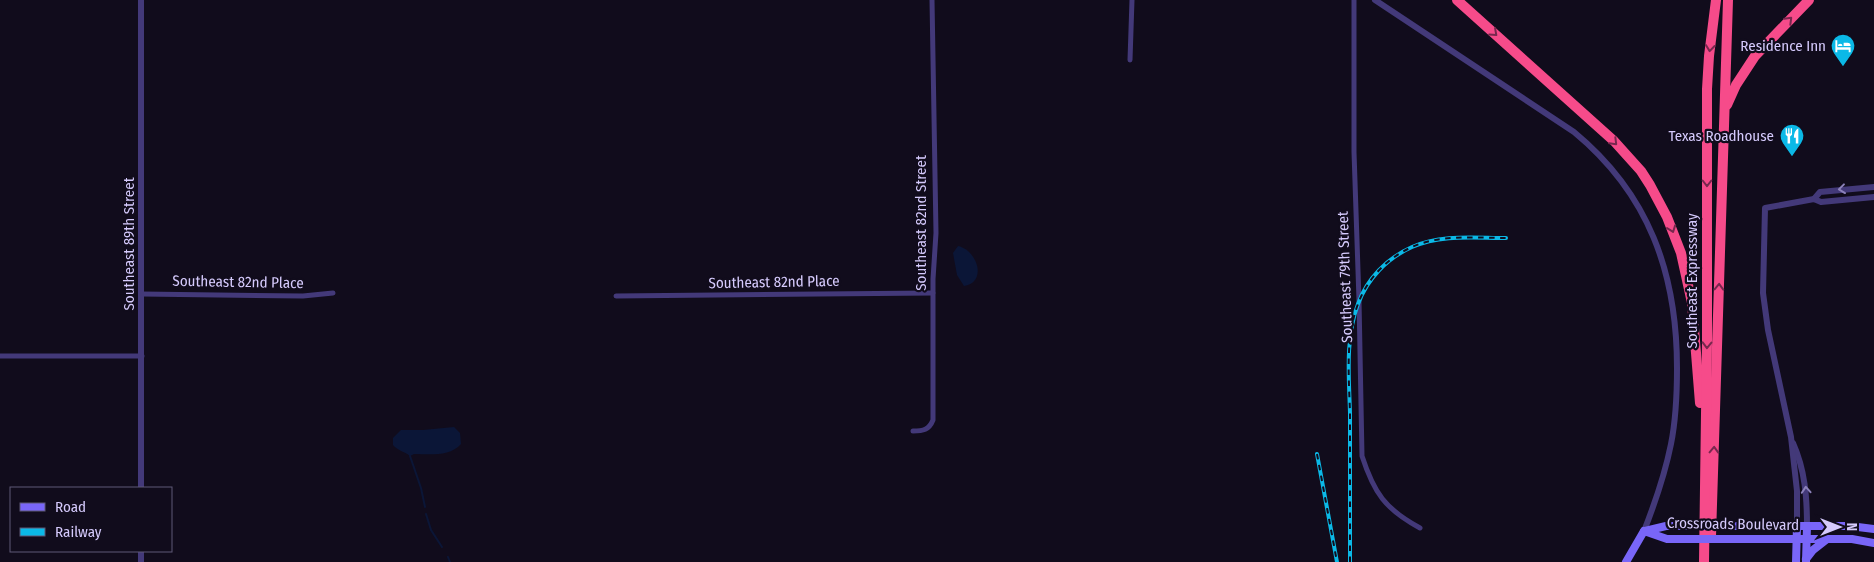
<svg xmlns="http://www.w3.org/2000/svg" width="1874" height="562" viewBox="0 0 1874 562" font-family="'Fira Sans Condensed',sans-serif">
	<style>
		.water { fill: #0b1637 }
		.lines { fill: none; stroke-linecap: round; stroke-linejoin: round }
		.stream { stroke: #0b1637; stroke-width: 2 }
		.minor { stroke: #433979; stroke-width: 5 }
		.tertiary { stroke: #433979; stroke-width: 6 }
		.secondary { stroke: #7966f8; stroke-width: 8 }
		.motorway { stroke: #f64b8a; stroke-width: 10 }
		.rail-casing { stroke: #0bb9e7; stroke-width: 4 }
		.rail { stroke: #110c1c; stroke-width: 2; stroke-dasharray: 5.5; stroke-linecap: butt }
		.secondary-bridge { stroke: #7966f8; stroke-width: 8 }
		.oneway { stroke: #78284e }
		.oneway2 { stroke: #8c82ba }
		.labels { text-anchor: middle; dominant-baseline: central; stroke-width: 4.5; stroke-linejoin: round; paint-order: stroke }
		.poi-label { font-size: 15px; fill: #d5cafc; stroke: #110c1c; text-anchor: end }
		.street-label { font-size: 15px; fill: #d5cafc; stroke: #110c1c }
	</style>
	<rect width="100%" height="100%" fill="#110c1c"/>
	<g class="water">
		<path d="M 958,246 C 977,250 988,282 964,286 L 957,275 L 953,253 Z"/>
		<path d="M 454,427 L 460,433 L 461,444 C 450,457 429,454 414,454 L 410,456 C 404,451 398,451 393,445 L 393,438 L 401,430 L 423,430 Z"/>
	</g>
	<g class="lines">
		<g class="stream">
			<polyline points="410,456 421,488 425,507"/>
			<polyline points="426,514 431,530 442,547"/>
			<polyline points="448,557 450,562"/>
		</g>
		<g class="minor">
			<path d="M 1354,0 L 1354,152 L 1359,300 L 1362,456 C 1374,493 1385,509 1420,528"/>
			<polyline points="1130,60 1132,0"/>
			<polyline points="142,294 303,296 333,293"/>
			<polyline points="616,296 933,293"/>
			<polyline points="0,356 142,356"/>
			<path d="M 913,431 C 923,431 929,430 933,420 L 933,279 L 936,233 L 932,0"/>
		</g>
		<g class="tertiary">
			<polyline points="141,0 141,488"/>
			<path d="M 1375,0 L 1574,132 C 1649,194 1677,273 1677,368 C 1677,393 1676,419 1671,444 C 1665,474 1655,503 1644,531"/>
			<polyline points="1814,199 1820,192 1874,187"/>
			<path d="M 1793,443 C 1805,470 1807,497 1807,526"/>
			<polyline points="1797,526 1797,491 1791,437 1768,330 1763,293 1765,208 1814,199 1821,202 1874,197"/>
			<polyline points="141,551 141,562"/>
		</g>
		<g class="secondary">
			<polyline points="1746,526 1850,526 1874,529"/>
			<polyline points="1644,531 1667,539 1688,539"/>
			<polyline points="1645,531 1666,526 1688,526"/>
			<polyline points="1746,539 1852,539 1874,543"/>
			<polyline points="1806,559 1813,550 1827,539"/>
			<polyline points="1626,562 1644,531"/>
			<polyline points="1796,562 1797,526"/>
			<polyline points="1806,562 1807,526"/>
		</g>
		<g class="motorway">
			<polyline points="1457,0 1614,141 1641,171 1650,185 1667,217 1681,253 1692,303 1700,403"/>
			<polyline points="1727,105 1736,85 1755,56 1809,0"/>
			<polyline points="1711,536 1728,0"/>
			<polyline points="1704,562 1707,340 1707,89 1709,56 1716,0"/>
		</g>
		<defs>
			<g id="rail">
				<polyline points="1317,454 1337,562"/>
				<path d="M 1350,562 C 1350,512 1350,463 1350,413 C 1349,378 1345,338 1358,304 C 1367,279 1387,258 1412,247 C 1441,234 1474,238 1506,238"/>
			</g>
		</defs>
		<use href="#rail" class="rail-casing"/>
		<use href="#rail" class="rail"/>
		<g class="secondary-bridge">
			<polyline points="1688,526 1746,526"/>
			<polyline points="1688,539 1746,539"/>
		</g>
	</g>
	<defs><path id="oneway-chevron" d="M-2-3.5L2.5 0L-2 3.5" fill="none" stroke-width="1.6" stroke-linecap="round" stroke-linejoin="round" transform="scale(1.25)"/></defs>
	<g class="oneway">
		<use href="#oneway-chevron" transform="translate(1789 20) rotate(-45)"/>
		<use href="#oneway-chevron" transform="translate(1494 33) rotate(42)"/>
		<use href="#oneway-chevron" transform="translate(1710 48) rotate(96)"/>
		<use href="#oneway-chevron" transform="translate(1614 142) rotate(45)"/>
		<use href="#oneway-chevron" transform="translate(1707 183) rotate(90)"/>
		<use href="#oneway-chevron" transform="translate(1672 229) rotate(70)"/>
		<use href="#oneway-chevron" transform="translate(1719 287) rotate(-88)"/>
		<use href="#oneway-chevron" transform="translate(1707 345) rotate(91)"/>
		<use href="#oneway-chevron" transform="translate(1714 450) rotate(-88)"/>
	</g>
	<g class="oneway2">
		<use href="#oneway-chevron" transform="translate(1842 189) rotate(173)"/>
		<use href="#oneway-chevron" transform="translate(1806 490) rotate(-94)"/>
	</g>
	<defs>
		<symbol id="hotel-pin" viewBox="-11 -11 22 30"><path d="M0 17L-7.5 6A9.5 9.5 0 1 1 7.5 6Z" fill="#0bb9e7" stroke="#110c1c"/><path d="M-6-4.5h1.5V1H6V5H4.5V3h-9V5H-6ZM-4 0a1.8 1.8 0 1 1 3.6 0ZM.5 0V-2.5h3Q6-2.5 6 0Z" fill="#fff"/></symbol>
		<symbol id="restaurant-pin" viewBox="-11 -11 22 30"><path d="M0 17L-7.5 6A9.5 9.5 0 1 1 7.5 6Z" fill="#0bb9e7" stroke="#110c1c"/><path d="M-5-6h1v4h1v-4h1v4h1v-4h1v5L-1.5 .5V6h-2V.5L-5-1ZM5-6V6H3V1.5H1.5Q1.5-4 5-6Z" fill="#fff"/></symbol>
	</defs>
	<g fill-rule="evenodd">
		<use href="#hotel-pin" x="1829" y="32" width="28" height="38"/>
		<use href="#restaurant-pin" x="1778" y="122" width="28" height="38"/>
	</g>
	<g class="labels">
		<g class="poi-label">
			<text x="1826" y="46">Residence Inn</text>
			<text x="1774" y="136">Texas Roadhouse</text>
		</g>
		<g class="street-label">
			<text transform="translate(921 223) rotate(-90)">Southeast 82nd Street</text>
			<text transform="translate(129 244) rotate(-90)">Southeast 89th Street</text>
			<text transform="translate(1345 277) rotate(-92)">Southeast 79th Street</text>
			<text transform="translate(1692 281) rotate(-90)">Southeast Expressway</text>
			<text transform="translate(238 282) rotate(1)">Southeast 82nd Place</text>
			<text transform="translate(774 282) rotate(-1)">Southeast 82nd Place</text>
			<text transform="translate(1733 524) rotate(1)">Crossroads Boulevard</text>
		</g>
	</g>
	<rect x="10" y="487" width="162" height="65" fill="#110c1c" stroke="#5f5876"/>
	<rect x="20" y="503" width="25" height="8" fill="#7966f8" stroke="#5f5876"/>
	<text x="55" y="512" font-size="15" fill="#d5cafc">Road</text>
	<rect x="20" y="528" width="25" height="8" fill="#0bb9e7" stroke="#5f5876"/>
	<text x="55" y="537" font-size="15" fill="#d5cafc">Railway</text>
	<g transform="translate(1839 527) rotate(90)" stroke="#110c1c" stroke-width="4" paint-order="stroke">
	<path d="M0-4L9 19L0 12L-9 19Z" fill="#d5cafc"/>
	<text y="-8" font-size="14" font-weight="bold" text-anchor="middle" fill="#d5cafc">N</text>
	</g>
</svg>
